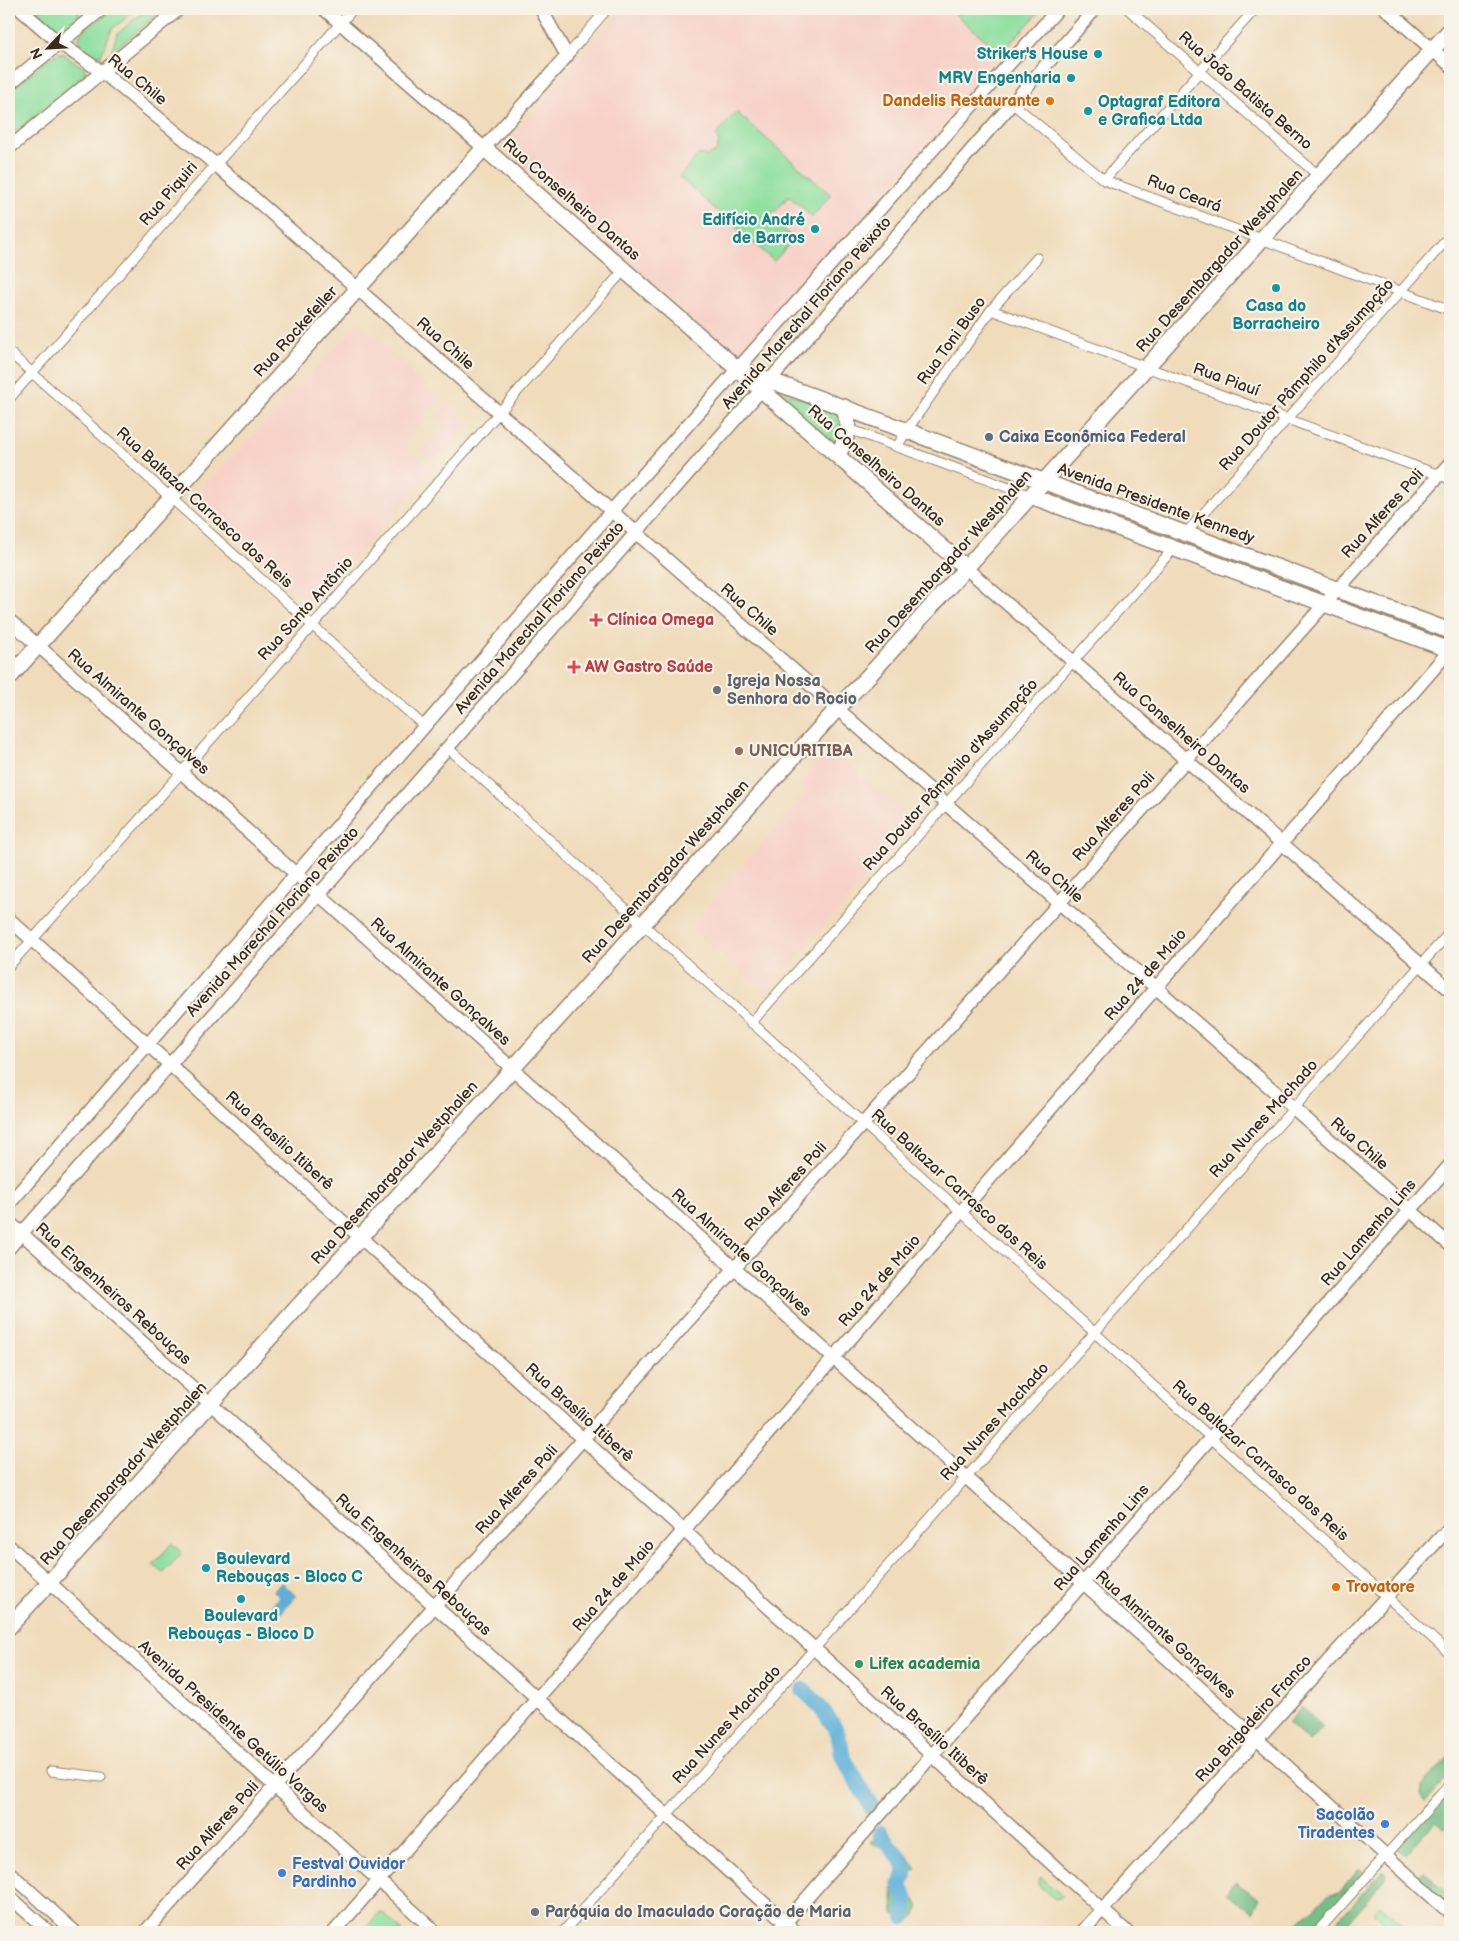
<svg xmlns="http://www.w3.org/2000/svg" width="1459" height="1941" viewBox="0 0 1459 1941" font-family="'Balsamiq Sans',sans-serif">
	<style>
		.built { fill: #f7d1c8 }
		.green { fill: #90e0a0; stroke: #66855f }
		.forest { fill: #74be86; stroke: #587452 }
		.water { fill: #5db1d9; stroke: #4c6e7c }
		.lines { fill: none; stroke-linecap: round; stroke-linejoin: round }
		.river { stroke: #5db1d9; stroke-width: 16 }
		.street-casing { stroke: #96826c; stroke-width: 11 }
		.secondary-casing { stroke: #96826c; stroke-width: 15 }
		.primary-casing { stroke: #96826c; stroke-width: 18 }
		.street { stroke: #fff; stroke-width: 9 }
		.secondary { stroke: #fff; stroke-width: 12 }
		.primary { stroke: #fff; stroke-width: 15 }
		.culture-dot { fill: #0f9aa8; stroke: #f7f3e8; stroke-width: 2 }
		.food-dot { fill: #e8710a; stroke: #f7f3e8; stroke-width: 2 }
		.service-dot { fill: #5c6f8a; stroke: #f7f3e8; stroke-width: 2 }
		.health-dot { fill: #e0444e; stroke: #f7f3e8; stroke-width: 2 }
		.worship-dot { fill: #6b7280; stroke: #f7f3e8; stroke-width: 2 }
		.education-dot { fill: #8d6e63; stroke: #f7f3e8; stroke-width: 2 }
		.leisure-dot { fill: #2e9e5b; stroke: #f7f3e8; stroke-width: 2 }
		.shop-dot { fill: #3f7fe0; stroke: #f7f3e8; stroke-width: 2 }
		.labels { text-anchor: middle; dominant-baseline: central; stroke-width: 4.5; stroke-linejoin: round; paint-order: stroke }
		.culture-label { font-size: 16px; font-weight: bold; fill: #0d838f; stroke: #f7f3e8; text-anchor: end }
		.street-label { font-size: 16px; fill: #3b2a1e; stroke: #f7f3e8 }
		.food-label { font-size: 16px; font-weight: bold; fill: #c56008; stroke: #f7f3e8; text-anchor: end }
		.service-label { font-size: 16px; font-weight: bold; fill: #4e5e75; stroke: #f7f3e8; text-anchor: start }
		.health-label { font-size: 16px; font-weight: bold; fill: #be3a42; stroke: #f7f3e8; text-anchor: start }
		.worship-label { font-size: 16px; font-weight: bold; fill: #5b616d; stroke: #f7f3e8; text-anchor: start }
		.education-label { font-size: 16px; font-weight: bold; fill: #785e54; stroke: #f7f3e8; text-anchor: start }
		.leisure-label { font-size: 16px; font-weight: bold; fill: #27864d; stroke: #f7f3e8; text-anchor: start }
		.shop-label { font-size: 16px; font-weight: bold; fill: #366cbe; stroke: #f7f3e8; text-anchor: end }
	</style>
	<rect width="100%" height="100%" fill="#f7f3e8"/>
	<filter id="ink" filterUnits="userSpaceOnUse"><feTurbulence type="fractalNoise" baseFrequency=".02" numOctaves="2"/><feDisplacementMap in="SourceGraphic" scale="10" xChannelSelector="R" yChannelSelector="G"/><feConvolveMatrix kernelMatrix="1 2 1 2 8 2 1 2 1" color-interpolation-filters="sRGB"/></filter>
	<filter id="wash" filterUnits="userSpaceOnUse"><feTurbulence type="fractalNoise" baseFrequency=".0096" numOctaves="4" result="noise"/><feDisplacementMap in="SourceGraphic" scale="20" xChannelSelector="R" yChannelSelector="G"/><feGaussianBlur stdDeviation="1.12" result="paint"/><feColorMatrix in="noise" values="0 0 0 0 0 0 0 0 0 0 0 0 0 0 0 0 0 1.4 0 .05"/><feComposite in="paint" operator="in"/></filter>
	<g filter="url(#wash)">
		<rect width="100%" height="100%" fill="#f0dbba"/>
		<g class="built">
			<polygon points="623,9 1046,9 737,359 503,149"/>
			<polygon points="359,323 440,399 404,445 434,470 312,606 193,499"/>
			<polygon points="446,402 469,424 435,463 422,451 447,423 436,413"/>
			<polygon points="831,749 915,823 766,994 690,927 808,792 800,785"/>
		</g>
		<g class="green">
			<polygon points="32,9 77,9 80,16 60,33"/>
			<path d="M 116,9 L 137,9 L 112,29 L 101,55 L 95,56 C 91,53 83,49 80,44 C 72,29 108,16 116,9 Z"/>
			<polygon points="147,9 165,9 114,50 112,50 117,34"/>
			<polygon points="949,9 1042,9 1001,53"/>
			<polygon points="59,53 64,54 85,69 85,74 9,137 9,92 51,57"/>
			<polygon points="736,112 831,195 812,217 789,196 770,217 794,239 774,261 679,177 699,154 707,156 716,152 719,143 716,135"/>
			<path d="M 775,389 L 836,411 C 843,423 841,434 832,445 L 772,392 Z"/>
			<polygon points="172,1543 182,1553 163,1573 153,1565"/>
			<polygon points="1041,1877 1063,1897 1055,1899 1038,1885 1038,1881"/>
			<polygon points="1380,1904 1412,1932 1394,1932 1373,1912"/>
			<polygon points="379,1913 383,1913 403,1932 362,1932"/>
		</g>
		<g class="forest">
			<polygon points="1302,1707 1323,1727 1309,1742 1288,1723"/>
			<polygon points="1450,1755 1450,1775 1425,1802 1420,1795 1421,1787"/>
			<polygon points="1450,1783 1450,1823 1444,1829 1435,1822 1405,1855 1394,1846"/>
			<path d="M 884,1831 L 903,1850 L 917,1868 C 905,1877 909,1879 907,1893 L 915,1899 L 919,1907 L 914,1917 L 907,1923 L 894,1914 L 892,1883 L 901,1870 L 886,1847 L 879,1847 L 870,1842 Z"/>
			<polygon points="1359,1869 1364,1873 1310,1932 1293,1932 1300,1921 1327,1896 1340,1892"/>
			<polygon points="1424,1871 1450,1895 1450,1907 1417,1877"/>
			<polygon points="1382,1872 1384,1872 1387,1875 1386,1878 1343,1928 1337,1929 1335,1927 1337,1921"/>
			<polygon points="1235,1882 1260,1899 1253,1912 1227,1894"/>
		</g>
		<polygon class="water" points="282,1582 296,1596 280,1614 271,1606 280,1597 274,1591"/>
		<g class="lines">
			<g class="river">
				<path d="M 803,1690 C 816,1701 837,1725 840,1742 C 842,1749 840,1750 843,1757 L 872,1808"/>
				<path d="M 880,1833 C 885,1844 908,1861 905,1874 C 904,1878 901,1881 900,1885 L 906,1900 L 904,1917"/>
			</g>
		</g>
	</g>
	<g filter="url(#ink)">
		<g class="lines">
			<defs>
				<g id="street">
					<polyline points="1128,9 1319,176"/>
					<polyline points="567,56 607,9"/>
					<polyline points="1012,103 1104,180 1450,310"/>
					<polyline points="1104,180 1255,9"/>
					<polyline points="991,310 1450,479"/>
					<polyline points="9,352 424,726"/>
					<polyline points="9,399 353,9"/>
					<polyline points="849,429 1031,496"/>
					<polyline points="897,447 907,430 991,310 1037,258"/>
					<polyline points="1186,533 1450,236"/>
					<polyline points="448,748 1450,1654"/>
					<polyline points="9,966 312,626 624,270"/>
					<polyline points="751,1023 1174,548"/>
					<polyline points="51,1771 101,1777"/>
					<polyline points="563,1932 1450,932"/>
					<polyline points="1317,1932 1450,1784"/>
				</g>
				<g id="secondary">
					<polyline points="20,9 58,42 102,72 215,164 1450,1245"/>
					<polyline points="324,9 484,148 567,56 541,9"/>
					<polyline points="1386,9 1450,65"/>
					<polyline points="9,84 102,9"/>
					<polyline points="9,148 179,9"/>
					<polyline points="966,568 1450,990"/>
					<polyline points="9,620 295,873 1450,1913"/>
					<polyline points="9,919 1127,1932"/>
					<polyline points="9,1204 636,483 1058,9"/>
					<polyline points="9,1222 796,1932"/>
					<polyline points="9,1248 1095,9"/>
					<polyline points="9,1546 436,1932"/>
					<polyline points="9,1872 75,1932"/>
					<polyline points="9,1896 49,1932"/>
					<polyline points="145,1932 1450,463"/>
					<polyline points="334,1932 1450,650"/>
					<polyline points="777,1932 1450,1165"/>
					<polyline points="1082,1932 1450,1527"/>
				</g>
				<g id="primary">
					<polyline points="747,372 1450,631"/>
					<polyline points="838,456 849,429 844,407"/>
					<polyline points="1031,496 1450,650"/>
					<polyline points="9,678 484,148 966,568"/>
					<polyline points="9,1627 837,709 875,669 1450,30"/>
				</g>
			</defs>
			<use href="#street" class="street-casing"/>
			<use href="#secondary" class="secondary-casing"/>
			<use href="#primary" class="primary-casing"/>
			<use href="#street" class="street"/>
			<use href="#secondary" class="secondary"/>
			<use href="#primary" class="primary"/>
		</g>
	</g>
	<g class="culture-dot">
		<circle cx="1098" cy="54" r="5"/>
		<circle cx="1071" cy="78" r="5"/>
		<circle cx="1088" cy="111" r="5"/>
		<circle cx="815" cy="229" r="5"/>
		<circle cx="1276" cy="288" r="5"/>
		<circle cx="206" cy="1568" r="5"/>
		<circle cx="241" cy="1599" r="5"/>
	</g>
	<g class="food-dot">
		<circle cx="1050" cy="101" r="5"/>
		<circle cx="1336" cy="1587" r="5"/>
	</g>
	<circle class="service-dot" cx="989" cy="437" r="5"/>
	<g class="health-dot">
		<path d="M593.5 612.5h5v5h5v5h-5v5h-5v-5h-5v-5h5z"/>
		<path d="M571.5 659.5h5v5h5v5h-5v5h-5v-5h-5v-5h5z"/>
	</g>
	<g class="worship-dot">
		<circle cx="717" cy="690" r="5"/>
		<circle cx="535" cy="1912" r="5"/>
	</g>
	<circle class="education-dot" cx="739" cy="751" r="5"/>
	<circle class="leisure-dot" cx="859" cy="1664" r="5"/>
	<g class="shop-dot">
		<circle cx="1385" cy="1824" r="5"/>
		<circle cx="282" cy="1873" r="5"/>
	</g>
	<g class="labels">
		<g class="culture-label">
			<text x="1088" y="54">Striker's House</text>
			<text x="1061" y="78">MRV Engenharia</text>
			<text x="1098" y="102" text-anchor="start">Optagraf Editora<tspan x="1098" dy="18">e Grafica Ltda</tspan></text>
			<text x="805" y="220">Edifício André<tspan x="805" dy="18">de Barros</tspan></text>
			<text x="1276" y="306" text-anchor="middle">Casa do<tspan x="1276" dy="18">Borracheiro</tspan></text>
			<text x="216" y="1559" text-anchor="start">Boulevard<tspan x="216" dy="18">Rebouças - Bloco C</tspan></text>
			<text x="241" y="1616" text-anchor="middle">Boulevard<tspan x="241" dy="18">Rebouças - Bloco D</tspan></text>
		</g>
		<g class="street-label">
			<text transform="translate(137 80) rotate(39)">Rua Chile</text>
			<text transform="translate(1245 91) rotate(41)">Rua João Batista Berno</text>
			<text transform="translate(169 194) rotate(-49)">Rua Piquiri</text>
			<text transform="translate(1184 194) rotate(21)">Rua Ceará</text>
			<text transform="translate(571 200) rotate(41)">Rua Conselheiro Dantas</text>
			<text transform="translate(1220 261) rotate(-48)">Rua Desembargador Westphalen</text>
			<text transform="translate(807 313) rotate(-49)">Avenida Marechal Floriano Peixoto</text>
			<text transform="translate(296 332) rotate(-48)">Rua Rockefeller</text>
			<text transform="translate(952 341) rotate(-54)">Rua Toni Buso</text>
			<text transform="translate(445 344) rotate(41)">Rua Chile</text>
			<text transform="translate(1307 375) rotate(-48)">Rua Doutor Pâmphilo d'Assumpção</text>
			<text transform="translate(1226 380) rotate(20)">Rua Piauí</text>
			<text transform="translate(876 466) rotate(41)">Rua Conselheiro Dantas</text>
			<text transform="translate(1156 504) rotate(20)">Avenida Presidente Kennedy</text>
			<text transform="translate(204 508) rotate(42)">Rua Baltazar Carrasco dos Reis</text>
			<text transform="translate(1383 514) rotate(-48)">Rua Alferes Poli</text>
			<text transform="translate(949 562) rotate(-48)">Rua Desembargador Westphalen</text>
			<text transform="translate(306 609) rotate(-48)">Rua Santo Antônio</text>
			<text transform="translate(749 610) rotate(41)">Rua Chile</text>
			<text transform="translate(540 618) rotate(-49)">Avenida Marechal Floriano Peixoto</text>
			<text transform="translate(138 712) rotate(41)">Rua Almirante Gonçalves</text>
			<text transform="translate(1181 733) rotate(41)">Rua Conselheiro Dantas</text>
			<text transform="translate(951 775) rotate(-48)">Rua Doutor Pâmphilo d'Assumpção</text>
			<text transform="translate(1114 817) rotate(-48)">Rua Alferes Poli</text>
			<text transform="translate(666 872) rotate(-48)">Rua Desembargador Westphalen</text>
			<text transform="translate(1054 877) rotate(41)">Rua Chile</text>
			<text transform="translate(273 922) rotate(-48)">Avenida Marechal Floriano Peixoto</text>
			<text transform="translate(1146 975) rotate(-49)">Rua 24 de Maio</text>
			<text transform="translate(440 982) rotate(42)">Rua Almirante Gonçalves</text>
			<text transform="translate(1264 1119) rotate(-48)">Rua Nunes Machado</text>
			<text transform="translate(279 1141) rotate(42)">Rua Brasílio Itiberê</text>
			<text transform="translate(1359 1144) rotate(41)">Rua Chile</text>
			<text transform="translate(395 1173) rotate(-48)">Rua Desembargador Westphalen</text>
			<text transform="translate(786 1187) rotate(-48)">Rua Alferes Poli</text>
			<text transform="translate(959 1190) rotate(42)">Rua Baltazar Carrasco dos Reis</text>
			<text transform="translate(1369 1233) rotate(-49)">Rua Lamenha Lins</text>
			<text transform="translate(741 1253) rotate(42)">Rua Almirante Gonçalves</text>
			<text transform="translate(880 1281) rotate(-49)">Rua 24 de Maio</text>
			<text transform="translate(113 1294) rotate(42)">Rua Engenheiros Rebouças</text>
			<text transform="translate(579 1413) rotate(42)">Rua Brasílio Itiberê</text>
			<text transform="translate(995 1422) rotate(-48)">Rua Nunes Machado</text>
			<text transform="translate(1260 1461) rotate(42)">Rua Baltazar Carrasco dos Reis</text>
			<text transform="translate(124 1474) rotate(-48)">Rua Desembargador Westphalen</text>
			<text transform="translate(517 1490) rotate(-48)">Rua Alferes Poli</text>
			<text transform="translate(1102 1538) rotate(-49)">Rua Lamenha Lins</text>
			<text transform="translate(413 1565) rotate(42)">Rua Engenheiros Rebouças</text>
			<text transform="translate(614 1586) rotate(-49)">Rua 24 de Maio</text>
			<text transform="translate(1165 1635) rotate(42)">Rua Almirante Gonçalves</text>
			<text transform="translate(1254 1719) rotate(-48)">Rua Brigadeiro Franco</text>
			<text transform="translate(727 1725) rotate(-48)">Rua Nunes Machado</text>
			<text transform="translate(233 1727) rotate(42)">Avenida Presidente Getúlio Vargas</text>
			<text transform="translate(934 1736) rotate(42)">Rua Brasílio Itiberê</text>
			<text transform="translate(218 1826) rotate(-48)">Rua Alferes Poli</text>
		</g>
		<g class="food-label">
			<text x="1040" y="101">Dandelis Restaurante</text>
			<text x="1346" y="1587" text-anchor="start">Trovatore</text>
		</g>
		<g class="service-label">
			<text x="999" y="437">Caixa Econômica Federal</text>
		</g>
		<g class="health-label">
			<text x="607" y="620">Clínica Omega</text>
			<text x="585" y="667">AW Gastro Saúde</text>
		</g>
		<g class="worship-label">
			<text x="727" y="681">Igreja Nossa<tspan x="727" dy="18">Senhora do Rocio</tspan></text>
			<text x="545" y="1912">Paróquia do Imaculado Coração de Maria</text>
		</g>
		<g class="education-label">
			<text x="749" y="751">UNICURITIBA</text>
		</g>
		<g class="leisure-label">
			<text x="869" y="1664">Lifex academia</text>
		</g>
		<g class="shop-label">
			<text x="1375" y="1815">Sacolão<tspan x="1375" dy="18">Tiradentes</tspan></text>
			<text x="292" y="1864" text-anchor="start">Festval Ouvidor<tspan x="292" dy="18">Pardinho</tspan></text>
		</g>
	</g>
	<rect width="1459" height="1941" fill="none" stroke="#f7f3e8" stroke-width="30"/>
	<g transform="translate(48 48) rotate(245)" stroke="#f7f3e8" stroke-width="4" paint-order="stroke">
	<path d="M0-4L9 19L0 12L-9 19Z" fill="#3b2a1e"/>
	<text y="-8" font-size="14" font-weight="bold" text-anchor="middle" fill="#3b2a1e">N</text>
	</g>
</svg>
